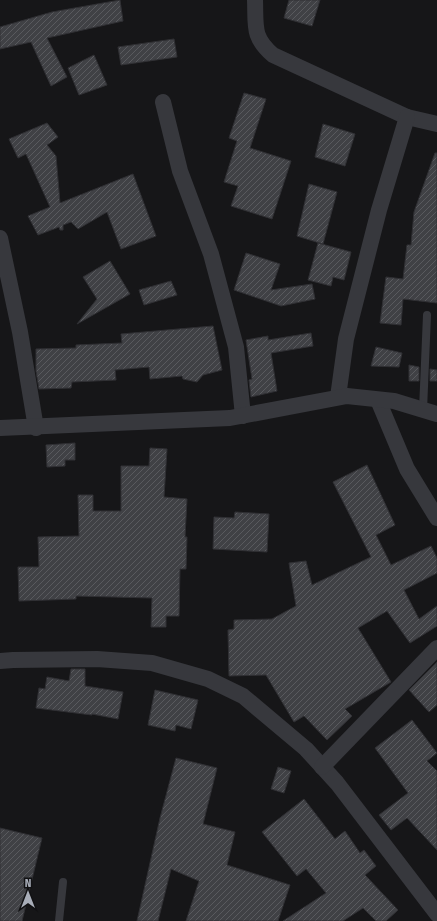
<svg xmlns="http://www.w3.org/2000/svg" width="437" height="921" viewBox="0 0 437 921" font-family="'Fira Sans Condensed',sans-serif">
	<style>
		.building { fill: url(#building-hatch); stroke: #303034 }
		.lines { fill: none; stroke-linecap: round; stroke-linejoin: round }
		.service { stroke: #37383d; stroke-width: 8 }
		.minor { stroke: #37383d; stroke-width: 16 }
	</style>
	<defs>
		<pattern id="building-hatch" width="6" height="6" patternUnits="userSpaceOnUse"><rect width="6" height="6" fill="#404145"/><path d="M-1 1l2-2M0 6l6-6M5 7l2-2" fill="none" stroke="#595a5e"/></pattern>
	</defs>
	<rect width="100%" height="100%" fill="#161618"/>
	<g class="building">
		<polygon points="120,0 123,21 47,38 67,77 51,86 31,42 0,49 0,27 52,12"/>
		<polygon points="289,0 320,0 312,26 284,18"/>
		<polygon points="174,39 177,57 121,65 118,47"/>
		<polygon points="94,55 107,85 79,95 68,68"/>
		<polygon points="244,93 266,99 250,148 291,161 272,219 231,206 238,186 224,182 237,141 229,138"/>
		<polygon points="47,123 58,137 47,145 56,156 60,203 133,174 156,236 121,249 107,212 78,229 71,222 63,225 63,230 60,230 59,227 38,235 28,216 50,207 26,154 18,158 9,139"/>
		<polygon points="323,124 355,134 345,166 315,157"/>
		<polygon points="435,153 437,153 437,303 403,299 401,325 380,323 386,277 403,279 407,245 411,245 414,212"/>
		<polygon points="309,184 337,192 323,244 297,236"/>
		<polygon points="318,243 351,252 344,280 333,277 331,286 308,280"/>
		<polygon points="246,253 280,264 271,290 312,284 315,299 281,306 234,290"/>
		<polygon points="110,261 130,294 77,324 97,299 83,277"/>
		<polygon points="171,281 177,295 144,305 139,290"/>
		<polygon points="213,326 222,370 203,375 197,382 183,379 182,376 150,379 149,367 115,370 116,380 72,382 71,388 39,389 36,371 36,349 76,348 76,345 122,343 121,334"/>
		<polygon points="311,333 313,346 271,353 277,391 251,397 249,380 252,379 246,340 268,336 268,340"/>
		<polygon points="376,347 402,353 399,367 371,366"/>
		<polygon points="409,365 419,367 419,381 409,381"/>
		<polygon points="430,369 437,370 437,381 430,381"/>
		<polygon points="75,443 75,460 65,460 65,466 47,467 46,445"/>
		<polygon points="150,448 167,449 164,497 187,499 185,537 187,537 186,569 180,569 179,616 166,616 166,627 151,627 152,598 76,596 76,599 19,601 18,567 39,567 38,537 79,536 78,495 93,495 93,511 121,511 121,466 149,466"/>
		<polygon points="367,465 395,525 376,535 391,565 431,546 437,558 437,573 404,590 419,619 437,606 437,626 410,643 387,611 358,628 391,682 345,709 352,716 327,740 304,716 294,722 266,675 229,676 228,630 234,629 234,620 272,619 296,606 289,563 306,561 312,585 371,557 333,482"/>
		<polygon points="235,512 269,514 267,552 213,549 214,517 234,518"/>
		<polygon points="437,662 437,705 429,712 409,690"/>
		<polygon points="71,669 85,669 85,686 123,692 118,719 92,714 92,715 36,708 39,688 45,689 47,677 69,681"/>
		<polygon points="155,690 198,700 191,729 176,725 175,731 148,725"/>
		<polygon points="412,720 437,753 427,761 437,771 437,850 407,818 391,830 379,815 408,793 375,748"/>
		<polygon points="176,758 217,768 203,824 235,832 227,865 290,885 278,921 186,921 199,881 171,869 158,921 137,921 160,818"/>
		<polygon points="278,767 291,771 284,793 271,789"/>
		<polygon points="304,799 335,839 345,831 360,853 364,850 376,866 365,875 398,910 386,921 376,921 363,908 343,921 283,921 326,893 306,869 297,876 262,832"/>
		<polygon points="0,828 42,838 22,921 0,921"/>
	</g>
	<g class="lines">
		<g class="service">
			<polyline points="423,410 427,315"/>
			<polyline points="59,921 63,882"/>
		</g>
		<g class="minor">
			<path d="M 255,0 C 256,26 252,37 273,55 L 407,117 L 437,124"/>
			<polyline points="163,102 180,171 211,254 236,347 243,416"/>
			<polyline points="0,238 20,332 36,428"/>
			<polyline points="338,397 346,339 379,210 407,117"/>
			<polyline points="378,400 407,469 437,518"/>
			<polyline points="0,428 230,418 347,396 394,401 437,414"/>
			<polyline points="0,661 13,660 97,659 152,663 208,679 243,696 306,749 337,783 437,914"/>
			<polyline points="322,767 437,648"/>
		</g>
	</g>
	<g transform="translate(28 893)" stroke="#111113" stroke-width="3" paint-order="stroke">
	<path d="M0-3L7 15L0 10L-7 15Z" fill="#a8adb8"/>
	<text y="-6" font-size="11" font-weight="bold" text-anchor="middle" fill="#a8adb8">N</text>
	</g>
</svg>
